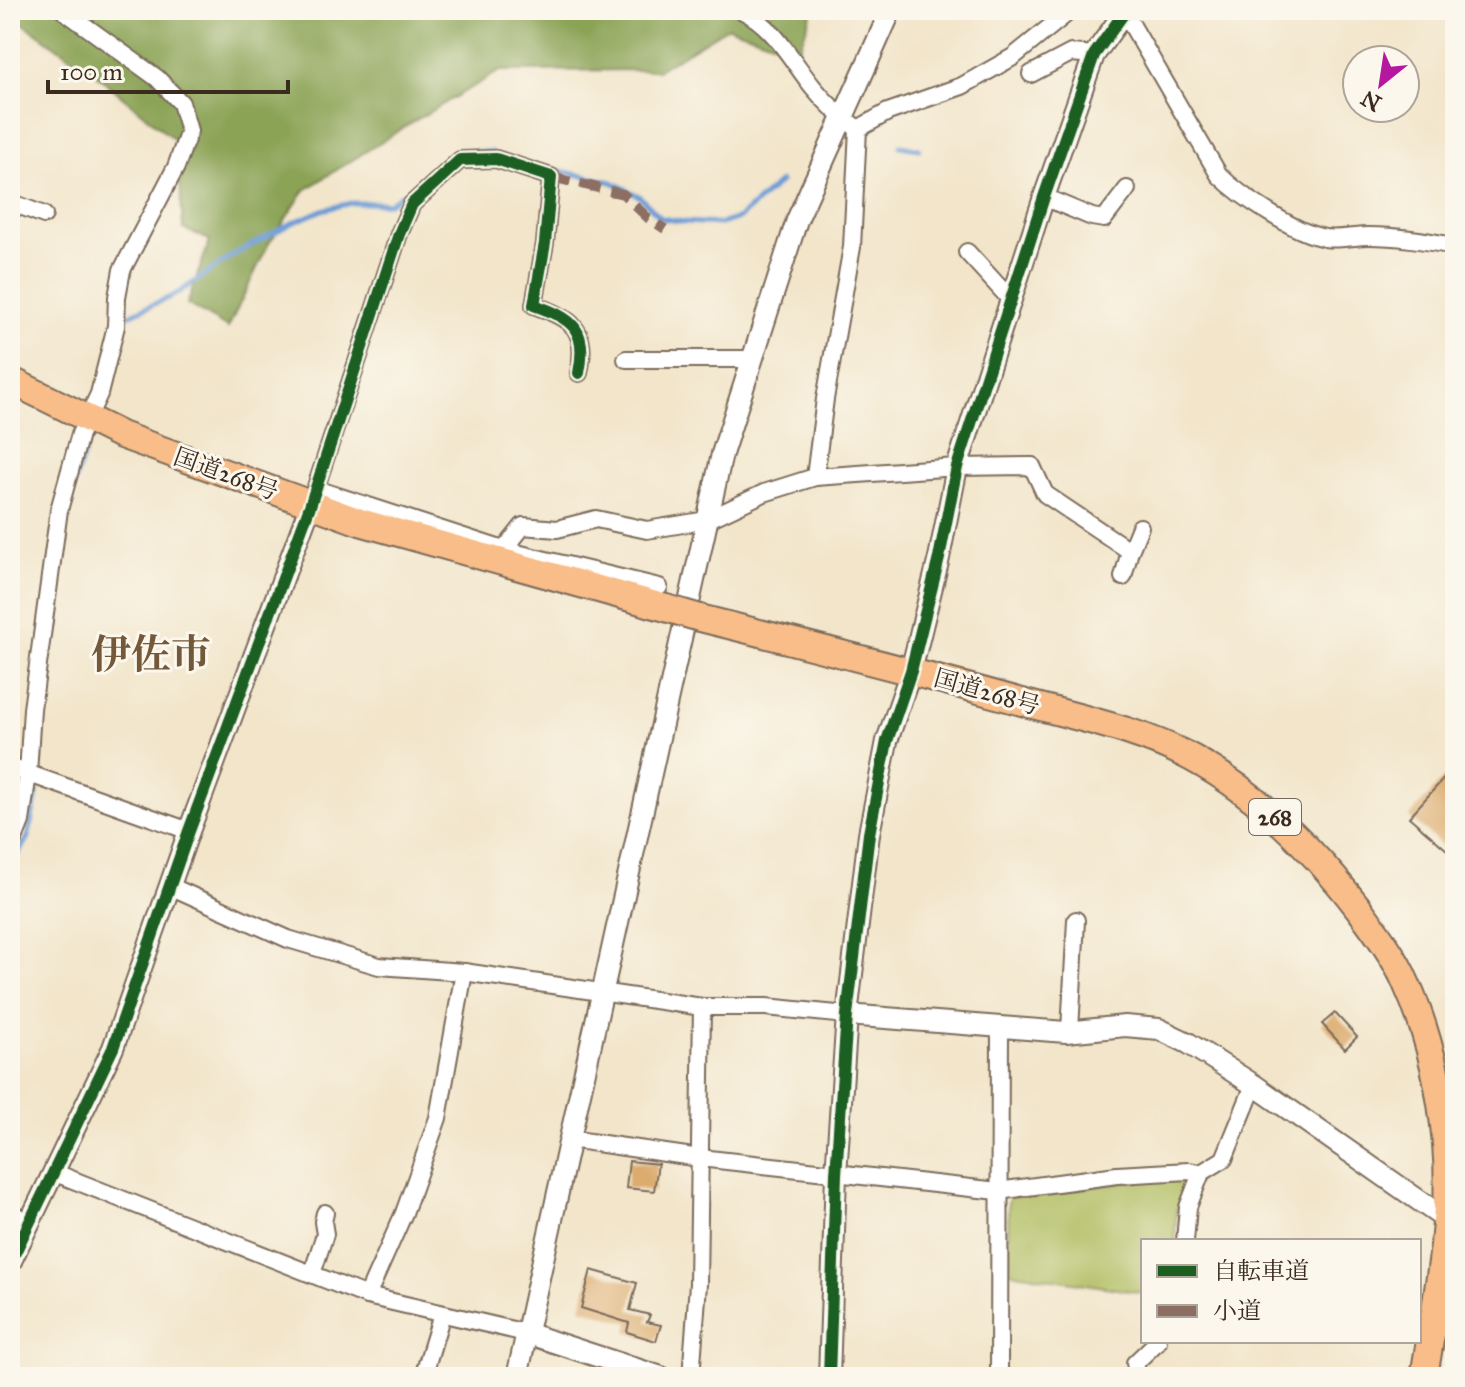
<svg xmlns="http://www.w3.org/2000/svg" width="1465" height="1387" viewBox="0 0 1465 1387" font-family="'IM FELL Great Primer','Noto Serif JP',serif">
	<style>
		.green { fill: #aebb5d; stroke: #74723e; stroke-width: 2 }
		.forest { fill: #8aa354; stroke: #626639; stroke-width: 2 }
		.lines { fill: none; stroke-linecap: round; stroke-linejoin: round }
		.stream { stroke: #6c9bd5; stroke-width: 5 }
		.building { fill: #dcac6e }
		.minor-casing { stroke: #7b6b5a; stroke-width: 20 }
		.tertiary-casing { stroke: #7b6b5a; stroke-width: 24 }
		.trunk-casing { stroke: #7b6b5a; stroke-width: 30 }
		.minor { stroke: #fff; stroke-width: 16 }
		.tertiary { stroke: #fff; stroke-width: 20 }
		.trunk { stroke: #f8bd88; stroke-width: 26 }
		.trunk-bridge-casing { stroke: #7b6b5a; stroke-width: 30; stroke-linecap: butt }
		.trunk-bridge { stroke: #f8bd88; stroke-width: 26 }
		.quiet { stroke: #8d6e63; stroke-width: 10; stroke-dasharray: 20 10; stroke-linecap: butt }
		.cycleway-casing { stroke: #fbf7ec; stroke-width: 17 }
		.cycleway { stroke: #1b5e20; stroke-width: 12 }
		.labels { text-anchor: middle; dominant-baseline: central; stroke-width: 6; stroke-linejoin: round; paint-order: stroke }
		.shield { fill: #fbf7ec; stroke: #75685c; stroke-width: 2 }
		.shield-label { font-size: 22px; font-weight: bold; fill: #3b2a1e }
		.street-label { font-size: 24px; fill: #3b2a1e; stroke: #fbf7ec }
		.town-label { font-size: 40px; font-weight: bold; fill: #73583a; stroke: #fbf7ec }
	</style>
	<rect width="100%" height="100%" fill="#fbf7ec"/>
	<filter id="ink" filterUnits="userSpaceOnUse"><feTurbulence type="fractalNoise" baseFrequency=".0125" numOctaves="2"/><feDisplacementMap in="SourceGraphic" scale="16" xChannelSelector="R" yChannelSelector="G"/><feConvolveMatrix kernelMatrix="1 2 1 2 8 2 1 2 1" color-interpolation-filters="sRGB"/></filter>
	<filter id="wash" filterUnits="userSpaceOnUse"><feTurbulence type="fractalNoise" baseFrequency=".006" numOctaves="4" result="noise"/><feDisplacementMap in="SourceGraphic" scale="32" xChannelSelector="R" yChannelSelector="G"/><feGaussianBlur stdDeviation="1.8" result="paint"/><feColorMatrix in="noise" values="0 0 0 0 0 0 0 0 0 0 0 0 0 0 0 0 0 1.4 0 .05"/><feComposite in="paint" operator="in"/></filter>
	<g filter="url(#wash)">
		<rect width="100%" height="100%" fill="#f2e5ca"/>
		<polygon class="green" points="1183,1175 1188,1178 1190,1184 1176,1211 1175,1241 1143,1241 1143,1293 1009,1272 1008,1203 1010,1197"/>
		<polygon class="forest" points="10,10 813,10 798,51 728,27 658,70 500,71 411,123 305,190 268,245 228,328 187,304 210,240 183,229 177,142 103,80 14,17 10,23"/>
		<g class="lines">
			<g class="stream">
				<polyline points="900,146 919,149"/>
				<polyline points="466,152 492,152"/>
				<polyline points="551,169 612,182 639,196 661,218 684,222 720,224 739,218 780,182"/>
				<polyline points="129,315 175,295 235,254 290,224 322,210 351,203 389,203 438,171"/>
				<polyline points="73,487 88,442"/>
				<polyline points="62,546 69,501"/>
				<polyline points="39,766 48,647"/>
				<polyline points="10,868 28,837 37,793"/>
			</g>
		</g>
		<g id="blocks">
			<g class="building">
				<polygon points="1455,766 1455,857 1409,817"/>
				<polygon points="1335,1013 1357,1037 1345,1049 1322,1024"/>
				<polygon points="629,1161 658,1164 654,1191 626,1188"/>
				<polygon points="591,1270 637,1283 630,1310 650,1315 647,1322 661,1325 656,1341 627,1332 629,1323 581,1308"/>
			</g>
		</g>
	</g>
	<g filter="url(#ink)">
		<use href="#blocks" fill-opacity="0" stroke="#7b6b5a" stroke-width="2"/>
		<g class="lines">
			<defs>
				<g id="minor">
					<path d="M 741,10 C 774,25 791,60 813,87 C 826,103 841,117 858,129 L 888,112 L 962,86 L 1013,57 L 1071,10"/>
					<path d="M 1123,10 L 1219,175 C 1240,196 1295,233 1325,238 C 1339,240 1355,236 1369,236 C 1398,236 1426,241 1455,246"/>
					<polyline points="1031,74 1071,53 1094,55"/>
					<polyline points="1044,197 1092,217 1104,219 1127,189"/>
					<polyline points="10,202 44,215"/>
					<polyline points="967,252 1011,300"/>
					<polyline points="626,359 751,359"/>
					<polyline points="815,477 825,399 852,247 858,129"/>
					<polyline points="316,489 504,550 523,526 557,529 596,519 647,530 707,520 764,493 815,477 957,467 1032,466 1045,494 1130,551 1123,577"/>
					<path d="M 313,496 L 399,234 L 412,204 L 460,160 L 496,159 L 551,177 L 545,243 L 534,305 C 573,319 588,329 579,373"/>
					<polyline points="504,550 659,587"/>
					<polyline points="1130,551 1140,527"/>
					<polyline points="10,767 189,831"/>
					<polyline points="10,849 21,821 28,774 32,709 59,510 80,434 99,394 116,326 117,297 122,270 176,167 189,131 181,103 157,78 63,10"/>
					<polyline points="172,887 288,939 379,966 464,972 702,1007 766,1007 847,1015"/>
					<polyline points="1070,1031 1076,920"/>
					<polyline points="569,1139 700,1158 998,1191 1117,1175 1189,1171 1201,1173"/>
					<polyline points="53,1172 367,1296 526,1333"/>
					<polyline points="10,1213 30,1222"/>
					<polyline points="1185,1241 1188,1207 1201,1173 1224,1159 1254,1085"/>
					<polyline points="312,1274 325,1234 323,1222 325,1213"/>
					<polyline points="367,1296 404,1213 438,1118 464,972"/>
					<polyline points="423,1377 442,1314"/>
					<polyline points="691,1377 698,1284 702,1007"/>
					<polyline points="999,1377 1000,1027"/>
					<polyline points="1138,1377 1135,1363 1158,1341"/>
				</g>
				<g id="tertiary">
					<polyline points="847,1015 1066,1032 1125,1026 1159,1029 1188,1043 1254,1085 1454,1225"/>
					<polyline points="10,1263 113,1048 189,831 310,506"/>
					<polyline points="526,1333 661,1377"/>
					<polyline points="517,1377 722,454 797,220 891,10"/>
					<polyline points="829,1377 836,1174 847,1015 869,834 887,741 911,671 939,558 957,467 1044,197 1094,55 1124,13"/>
				</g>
				<g id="trunk">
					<polyline points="10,380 121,435 360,522 666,608"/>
					<path d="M 700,618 C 808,645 915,672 1022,702 C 1079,718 1140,730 1192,758 C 1260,795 1314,850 1360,910 C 1377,933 1395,957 1406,983 C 1429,1033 1441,1090 1446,1144 C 1453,1221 1436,1301 1424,1377"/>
				</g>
			</defs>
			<use href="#minor" class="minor-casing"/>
			<use href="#tertiary" class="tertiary-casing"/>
			<use href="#trunk" class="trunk-casing"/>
			<use href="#minor" class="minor"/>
			<use href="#tertiary" class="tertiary"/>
			<use href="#trunk" class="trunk"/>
			<defs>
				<polyline id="trunk-bridge" points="666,608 700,618"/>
			</defs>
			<use href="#trunk-bridge" class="trunk-bridge-casing"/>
			<use href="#trunk-bridge" class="trunk-bridge"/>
			<polyline class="quiet" points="551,177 623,194 648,218 665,229"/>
			<defs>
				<g id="cycleway">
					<path d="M 10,1263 L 113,1048 L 189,831 L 310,506 L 399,234 L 412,204 L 460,160 L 496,159 L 551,177 L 545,243 L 534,305 C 573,319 588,329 579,373"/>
					<polyline points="829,1377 836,1174 847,1015 869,834 887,741 911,671 939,558 957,467 1044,197 1094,55 1124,13 1141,10"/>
				</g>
			</defs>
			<use href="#cycleway" class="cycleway-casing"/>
			<use href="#cycleway" class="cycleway"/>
		</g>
	</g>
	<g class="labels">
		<rect class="shield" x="1249" y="799" width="52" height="36" rx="6"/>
		<g class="shield-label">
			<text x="1275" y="817">268</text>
		</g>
		<g class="street-label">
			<text transform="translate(226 474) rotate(20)">国道268号</text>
			<text transform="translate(987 692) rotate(16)">国道268号</text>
		</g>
		<g class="town-label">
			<text x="151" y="654">伊佐市</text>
		</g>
	</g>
	<rect width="1465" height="1387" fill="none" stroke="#fbf7ec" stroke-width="40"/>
	<rect x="1141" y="1239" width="280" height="104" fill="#fbf7ec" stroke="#aea59a" stroke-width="2"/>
	<rect x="1157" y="1265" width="40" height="12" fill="#1b5e20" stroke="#aea59a" stroke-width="2"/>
	<text x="1213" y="1279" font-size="24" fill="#3b2a1e">自転車道</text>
	<rect x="1157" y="1305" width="40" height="12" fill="#8d6e63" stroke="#aea59a" stroke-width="2"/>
	<text x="1213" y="1319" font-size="24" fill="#3b2a1e">小道</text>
	<g transform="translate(1381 84) rotate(210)"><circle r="38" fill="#fbf7ec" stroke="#aea59a" stroke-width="2"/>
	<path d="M0-6L14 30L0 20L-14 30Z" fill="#b5179e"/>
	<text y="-12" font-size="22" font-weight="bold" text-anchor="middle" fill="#3b2a1e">N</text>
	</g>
	<path d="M48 80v12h240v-12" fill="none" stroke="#3b2a1e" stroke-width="4"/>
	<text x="60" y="80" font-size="24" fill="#3b2a1e" stroke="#fbf7ec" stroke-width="6" paint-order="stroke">100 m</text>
</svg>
